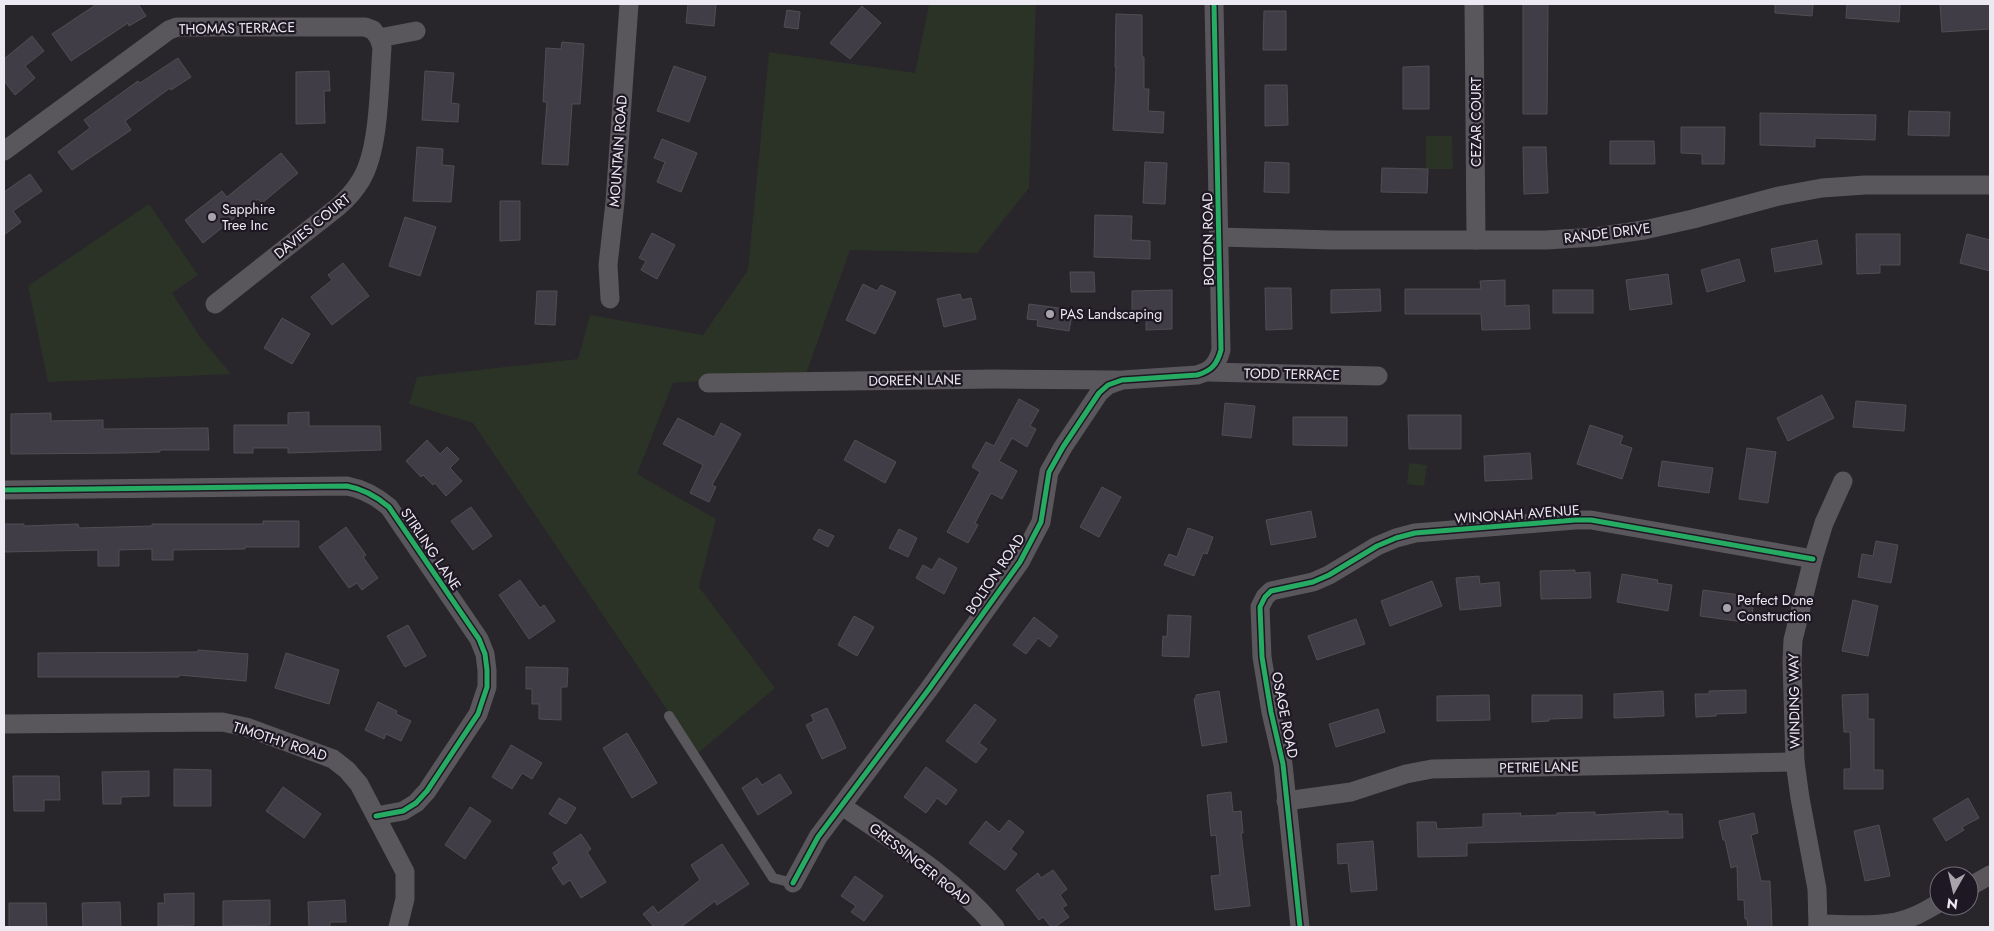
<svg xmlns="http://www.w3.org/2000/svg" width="1994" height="931" viewBox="0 0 1994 931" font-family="Jost,sans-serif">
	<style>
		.green { fill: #2b3326 }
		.building { fill: #413d46; stroke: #504e53 }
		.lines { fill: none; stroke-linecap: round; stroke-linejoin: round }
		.service { stroke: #59575b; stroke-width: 10 }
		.minor { stroke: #59575b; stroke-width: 19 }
		.cycleway-casing { stroke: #1e1824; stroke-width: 8 }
		.cycleway { stroke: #26ab63; stroke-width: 5 }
		.poi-dot { fill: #a8a4ac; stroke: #1e1824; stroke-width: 2 }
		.labels { text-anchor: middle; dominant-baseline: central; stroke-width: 4.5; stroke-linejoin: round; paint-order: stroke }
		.street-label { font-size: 14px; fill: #ede9f2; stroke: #1e1824 }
		.poi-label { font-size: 14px; fill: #ede9f2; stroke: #1e1824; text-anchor: start }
	</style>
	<rect width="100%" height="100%" fill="#28252b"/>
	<g class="green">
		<polygon points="929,4 1036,4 1029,188 977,253 850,250 806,374 673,383 637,474 716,519 699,587 775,688 697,754 473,423 409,404 417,377 578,359 590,315 703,335 748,270 769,52 915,73"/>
		<polygon points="1426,136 1452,136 1453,169 1426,169"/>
		<polygon points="149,204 198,275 172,293 200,337 231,374 48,382 28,286"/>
		<polygon points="1409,463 1427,465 1424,486 1407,484"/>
	</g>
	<g class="building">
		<polygon points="97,4 138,4 146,16 129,26 128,23 71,61 52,34"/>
		<polygon points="688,4 716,4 714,26 686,23"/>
		<polygon points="1523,4 1548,4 1547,114 1523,114"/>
		<polygon points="1775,4 1813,4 1812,16 1775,13"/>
		<polygon points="1847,4 1900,4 1899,22 1846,18"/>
		<polygon points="1940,4 1990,4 1990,29 1942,32"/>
		<polygon points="862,6 881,23 850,59 830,43"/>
		<polygon points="787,10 800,12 798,29 784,27"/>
		<polygon points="1264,11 1286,11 1286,50 1263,50"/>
		<polygon points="1116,14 1142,15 1142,57 1144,57 1144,89 1149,89 1148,111 1164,112 1163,133 1113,130 1116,67 1115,67"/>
		<polygon points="32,36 44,51 25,66 35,78 15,95 4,81 4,59"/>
		<polygon points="562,42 584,44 580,104 572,104 568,165 542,164 547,102 543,102 546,48 561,49"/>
		<polygon points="178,58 191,77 171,90 170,88 125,121 131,130 72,170 58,152 90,128 84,120 138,81 140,83"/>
		<polygon points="674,66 706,77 689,122 657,111"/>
		<polygon points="1429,66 1429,109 1403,109 1403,67"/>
		<polygon points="329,71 330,91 324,91 325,123 296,124 296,72"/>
		<polygon points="425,71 454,73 451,103 459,104 458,122 422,120"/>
		<polygon points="1265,85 1287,85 1288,125 1265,126"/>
		<polygon points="1909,111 1950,112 1949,136 1908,135"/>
		<polygon points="1760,113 1876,115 1875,140 1815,138 1815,147 1760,145"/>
		<polygon points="1681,127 1725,127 1724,164 1702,164 1702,154 1681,153"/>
		<polygon points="662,139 697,153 681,192 657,182 665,162 654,158"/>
		<polygon points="1610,141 1654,141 1655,164 1610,164"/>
		<polygon points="417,147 443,149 442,165 454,166 451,202 413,201"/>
		<polygon points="1523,147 1546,147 1548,193 1524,194"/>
		<polygon points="281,153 298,173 262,203 258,199 203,243 185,220 222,191 227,197"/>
		<polygon points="1145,162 1167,163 1165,204 1143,203"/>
		<polygon points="1265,162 1289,163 1289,193 1264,192"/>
		<polygon points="1382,168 1428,169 1427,193 1381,192"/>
		<polygon points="30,174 42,191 13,211 21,222 4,235 4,192"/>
		<polygon points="500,201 520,201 520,240 500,241"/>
		<polygon points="1095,215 1132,216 1131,240 1150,241 1150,259 1094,257"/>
		<polygon points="405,217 436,227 420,276 389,266"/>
		<polygon points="652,233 675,245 657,279 641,270 646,261 639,258"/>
		<polygon points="1856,234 1900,234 1900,265 1880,265 1880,273 1857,274"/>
		<polygon points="1967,234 1990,240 1990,271 1960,263"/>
		<polygon points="1817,240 1822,264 1775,272 1771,249"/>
		<polygon points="1739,259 1745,281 1707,292 1701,270"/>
		<polygon points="343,263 369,296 332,325 311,297 332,280 328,275"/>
		<polygon points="1070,272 1094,272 1095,292 1071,292"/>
		<polygon points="1668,274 1672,304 1630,310 1626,280"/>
		<polygon points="1505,280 1505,306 1529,305 1530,329 1482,330 1481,314 1405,314 1405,289 1481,289 1480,281"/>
		<polygon points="863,284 877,291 881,285 896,292 875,334 846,320"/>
		<polygon points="1265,288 1291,288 1292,329 1266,330"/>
		<polygon points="1380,289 1381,311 1331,313 1331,290"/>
		<polygon points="1172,290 1172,329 1146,330 1146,311 1132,311 1132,291"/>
		<rect x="1553" y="290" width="40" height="23"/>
		<polygon points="537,291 557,291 555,325 535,324"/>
		<polygon points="960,294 962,300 971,298 976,319 944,327 937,299"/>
		<polygon points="1029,304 1073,310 1069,331 1037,326 1038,320 1027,319"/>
		<polygon points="282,318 310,334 292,364 264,348"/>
		<polygon points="1822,395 1834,418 1788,441 1777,418"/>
		<polygon points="1019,399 1039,410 1030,426 1036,429 1027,447 1012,438 999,461 1017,471 1002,499 991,493 975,523 978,525 968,543 947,532 980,472 972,467 986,442 994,446"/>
		<polygon points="1856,401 1906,405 1904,431 1853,427"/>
		<polygon points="1225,403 1255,406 1251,438 1222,435"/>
		<polygon points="309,412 309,426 380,426 381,450 288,453 288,448 253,448 253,453 234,453 234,425 288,425 288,413"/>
		<polygon points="51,413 51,421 103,420 103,429 208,428 209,450 160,450 160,452 124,453 11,454 11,414"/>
		<polygon points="1408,415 1461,415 1461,449 1409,449"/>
		<polygon points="1293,417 1347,417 1347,446 1293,445"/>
		<polygon points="678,418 714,437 721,423 741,434 712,485 716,487 709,502 690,493 703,465 663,444"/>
		<polygon points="1590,425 1623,436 1620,444 1632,448 1622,479 1577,464"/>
		<polygon points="427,440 440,454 447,447 459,459 450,468 462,481 446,496 435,483 433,485 423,475 421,477 406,461"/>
		<polygon points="855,440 896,462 885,483 844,460"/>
		<polygon points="1747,448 1776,452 1768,503 1739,499"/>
		<polygon points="1530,453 1532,479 1485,481 1484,456"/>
		<polygon points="1662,461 1713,468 1709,493 1658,486"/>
		<polygon points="1102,487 1121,497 1099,537 1080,527"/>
		<polygon points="471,507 492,536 473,550 451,521"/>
		<polygon points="1311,511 1316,537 1271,545 1266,520"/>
		<polygon points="263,521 299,521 299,547 245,547 245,549 173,550 173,560 152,560 152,549 119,550 119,566 98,566 98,550 4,552 4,524 24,524 24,526 78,524 79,528 152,526 152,524 263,524"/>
		<polygon points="346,527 366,555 363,557 378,578 362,590 357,583 349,588 319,547"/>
		<polygon points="1188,528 1213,537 1207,554 1203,553 1194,576 1164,565 1169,554 1177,557"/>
		<polygon points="819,529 834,536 828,547 813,539"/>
		<polygon points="899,529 917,538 908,557 889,548"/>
		<polygon points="1876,541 1898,545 1891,583 1858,577 1862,554 1873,556"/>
		<polygon points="939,558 957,568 944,594 916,578 923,565 932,570"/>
		<polygon points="1575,570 1575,573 1590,572 1591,598 1541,599 1540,571"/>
		<polygon points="1622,574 1658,580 1657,583 1672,585 1668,611 1617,602"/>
		<polygon points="1479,576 1480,584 1499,582 1501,606 1460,610 1456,578"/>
		<polygon points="520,580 540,608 544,605 555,621 529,639 499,595"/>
		<polygon points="1432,581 1442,606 1390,626 1381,601"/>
		<polygon points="1703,590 1740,595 1740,599 1754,600 1751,623 1700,616"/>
		<polygon points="1853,600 1878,606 1868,656 1842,651"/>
		<polygon points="1168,615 1191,616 1189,657 1162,656 1163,636 1167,637"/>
		<polygon points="854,616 874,627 857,656 838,645"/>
		<polygon points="1034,617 1058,636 1050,647 1038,638 1026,654 1013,645"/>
		<polygon points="1356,619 1365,644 1317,660 1308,636"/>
		<polygon points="408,625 426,656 405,667 387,636"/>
		<polygon points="198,650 248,654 246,681 179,675 179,677 38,677 38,653 198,652"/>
		<polygon points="286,653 339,670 329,704 275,688"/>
		<polygon points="526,667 568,668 567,687 561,687 561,720 539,719 539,704 532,704 532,689 526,689"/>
		<polygon points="1746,690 1746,713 1716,714 1716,716 1696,717 1695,694 1709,694 1709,691"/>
		<polygon points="1219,691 1227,742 1202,746 1194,699 1196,698 1196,695"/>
		<polygon points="1663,691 1664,716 1614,718 1614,694"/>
		<polygon points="1868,694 1868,719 1874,719 1874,770 1883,770 1883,789 1844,789 1844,769 1851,769 1850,732 1844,732 1842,695"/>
		<polygon points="1489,695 1490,720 1437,721 1437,696"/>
		<polygon points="1532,695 1582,695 1582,718 1549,719 1549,721 1532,722"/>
		<polygon points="378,702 397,711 396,714 411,721 401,741 386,734 384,739 365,730"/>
		<polygon points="975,704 996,720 979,743 987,749 976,763 946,741"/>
		<polygon points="827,708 846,748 822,759 806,725 814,721 811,715"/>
		<polygon points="1378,709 1385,732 1336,747 1329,724"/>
		<polygon points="627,733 657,783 632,798 603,748"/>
		<polygon points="511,745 542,763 532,779 522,773 512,789 492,777"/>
		<polygon points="926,767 957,790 946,805 937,798 926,813 904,797"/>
		<polygon points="174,769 211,770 211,806 174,806"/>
		<polygon points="149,771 149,796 121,797 121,804 103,804 102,772"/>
		<polygon points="780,774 792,793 758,815 742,788 757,778 762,785"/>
		<polygon points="13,776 59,776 60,800 44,800 44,811 14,811"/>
		<polygon points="283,787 321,814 304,838 266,811"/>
		<polygon points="1231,792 1233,812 1241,811 1243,833 1241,833 1250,906 1215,910 1211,876 1220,875 1216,835 1211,836 1207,795"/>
		<polygon points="559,798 576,808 566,824 549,814"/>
		<polygon points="1968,798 1979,818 1962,827 1964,830 1946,841 1933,819"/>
		<polygon points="470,807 491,821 465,859 445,845"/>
		<polygon points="1668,811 1668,814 1682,814 1683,838 1467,843 1467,856 1418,857 1417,822 1436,822 1437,829 1483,827 1483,814 1521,813 1520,816 1557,815 1557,813 1595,812 1595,815"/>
		<polygon points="1754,813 1758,833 1751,835 1761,881 1770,881 1772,927 1748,927 1747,919 1745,919 1744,900 1738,900 1737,866 1731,868 1725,840 1723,840 1719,821"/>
		<polygon points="1009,820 1024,832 1011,849 1017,854 1005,870 969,843 986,821 999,832"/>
		<polygon points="1879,825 1890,876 1865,881 1854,831"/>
		<polygon points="581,834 591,849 587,852 606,882 581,898 570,880 563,885 552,868 559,863 553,853"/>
		<polygon points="1373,841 1377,890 1351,892 1348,863 1338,864 1337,844"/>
		<polygon points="722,844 749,884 717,905 715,901 681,927 654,927 643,914 653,906 658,913 700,880 691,865"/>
		<polygon points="1053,870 1067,889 1060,895 1067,905 1062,908 1069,917 1055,927 1051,927 1043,917 1039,920 1016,890 1038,873 1041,878"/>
		<polygon points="855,876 883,896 864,921 851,912 856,906 841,896"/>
		<polygon points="194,893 194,925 158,926 158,903 165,903 164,894"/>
		<polygon points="270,900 270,925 223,926 223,901"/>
		<polygon points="345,900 346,922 330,922 330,927 309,927 308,902"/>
		<polygon points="120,902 121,927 83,927 82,903"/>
		<polygon points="9,903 46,903 47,927 9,927"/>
	</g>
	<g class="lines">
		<polyline class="service" points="669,716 773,878 793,883"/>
		<g class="minor">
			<polyline points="1474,4 1476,240"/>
			<polyline points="4,151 169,30 177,27 365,27 373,30 379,38 416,31"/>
			<polyline points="1219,237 1332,240 1546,240 1595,237 1644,230 1693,219 1779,196 1822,188 1865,185 1990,185"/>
			<polyline points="610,299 608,265 615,202 629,4"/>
			<path d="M 215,304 L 339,206 C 348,198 355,190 361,180 C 380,149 379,84 382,48 L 379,38"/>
			<polyline points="1207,372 1378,376"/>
			<polyline points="708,383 993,379 1118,380"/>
			<path d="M 4,490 L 347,486 C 364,489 376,496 389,507 L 479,639 L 485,654 L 487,670 L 487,687 L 478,714 L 427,791 L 416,803 L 403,811 L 376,816"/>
			<polyline points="4,724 222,722 246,727 333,759 347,770 359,784 405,872 405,899 398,927"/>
			<polyline points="1286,801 1351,792 1406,774 1432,769 1795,762"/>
			<path d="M 842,806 C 895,842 954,878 995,927"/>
			<path d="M 793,883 L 818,837 L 929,689 L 1020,562 L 1041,522 L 1049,472 L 1063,447 L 1099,393 L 1108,385 L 1122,380 L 1197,375 C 1211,371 1217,365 1221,350 L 1214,4"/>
			<polyline points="1969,887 1990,875"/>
			<path d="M 1818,924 C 1844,924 1871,927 1896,922 C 1912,919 1925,911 1939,903"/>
			<polyline points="1300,927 1283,764 1271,712 1262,657 1260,607 1265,597 1271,591 1313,582 1329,575 1377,546 1396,538 1415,533 1575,520 1591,520 1813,559"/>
			<polyline points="1818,927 1817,889 1800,798 1795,762 1792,661 1793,640 1813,559 1824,523 1843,481"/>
		</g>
		<defs>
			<g id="cycleway">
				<path d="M 4,490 L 347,486 C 364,489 376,496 389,507 L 479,639 L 485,654 L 487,670 L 487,687 L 478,714 L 427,791 L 416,803 L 403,811 L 376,816"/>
				<path d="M 793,883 L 818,837 L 929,689 L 1020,562 L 1041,522 L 1049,472 L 1063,447 L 1099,393 L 1108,385 L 1122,380 L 1197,375 C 1211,371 1217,365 1221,350 L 1214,4"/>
				<polyline points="1300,927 1283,764 1271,712 1262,657 1260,607 1265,597 1271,591 1313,582 1329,575 1377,546 1396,538 1415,533 1575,520 1591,520 1813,559"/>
			</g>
		</defs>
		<use href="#cycleway" class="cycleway-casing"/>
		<use href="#cycleway" class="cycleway"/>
	</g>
	<g class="poi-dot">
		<circle cx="212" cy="217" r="5"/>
		<circle cx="1050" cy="314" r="5"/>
		<circle cx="1727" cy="608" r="5"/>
	</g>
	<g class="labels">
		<g class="street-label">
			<text transform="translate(237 28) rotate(-1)">THOMAS TERRACE</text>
			<text transform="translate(1476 122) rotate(-90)">CEZAR COURT</text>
			<text transform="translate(618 151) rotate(-86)">MOUNTAIN ROAD</text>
			<text transform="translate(312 226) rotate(-39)">DAVIES COURT</text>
			<text transform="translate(1607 233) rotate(-7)">RANDE DRIVE</text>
			<text transform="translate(1208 239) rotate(-91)">BOLTON ROAD</text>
			<text transform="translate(1292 374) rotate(1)">TODD TERRACE</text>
			<text transform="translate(915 380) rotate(-1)">DOREEN LANE</text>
			<text transform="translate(1517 514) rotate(-4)">WINONAH AVENUE</text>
			<text transform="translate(431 549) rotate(56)">STIRLING LANE</text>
			<text transform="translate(995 574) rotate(-56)">BOLTON ROAD</text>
			<text transform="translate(1794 701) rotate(-91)">WINDING WAY</text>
			<text transform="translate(1285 715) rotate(79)">OSAGE ROAD</text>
			<text transform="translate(280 741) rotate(18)">TIMOTHY ROAD</text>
			<text transform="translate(1539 767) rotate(-1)">PETRIE LANE</text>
			<text transform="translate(920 864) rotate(38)">GRESSINGER ROAD</text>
		</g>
		<g class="poi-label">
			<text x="222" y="209">Sapphire<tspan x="222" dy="16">Tree Inc</tspan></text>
			<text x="1060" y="314">PAS Landscaping</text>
			<text x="1737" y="600">Perfect Done<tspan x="1737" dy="16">Construction</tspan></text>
		</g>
	</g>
	<rect width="1994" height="931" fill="none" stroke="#ede9f2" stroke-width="10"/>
	<g transform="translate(1954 891) rotate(188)"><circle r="24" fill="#1e1824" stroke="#716c76"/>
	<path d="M0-4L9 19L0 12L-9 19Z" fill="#a8a4ac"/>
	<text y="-8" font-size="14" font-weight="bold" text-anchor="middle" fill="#ede9f2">N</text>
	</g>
</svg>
